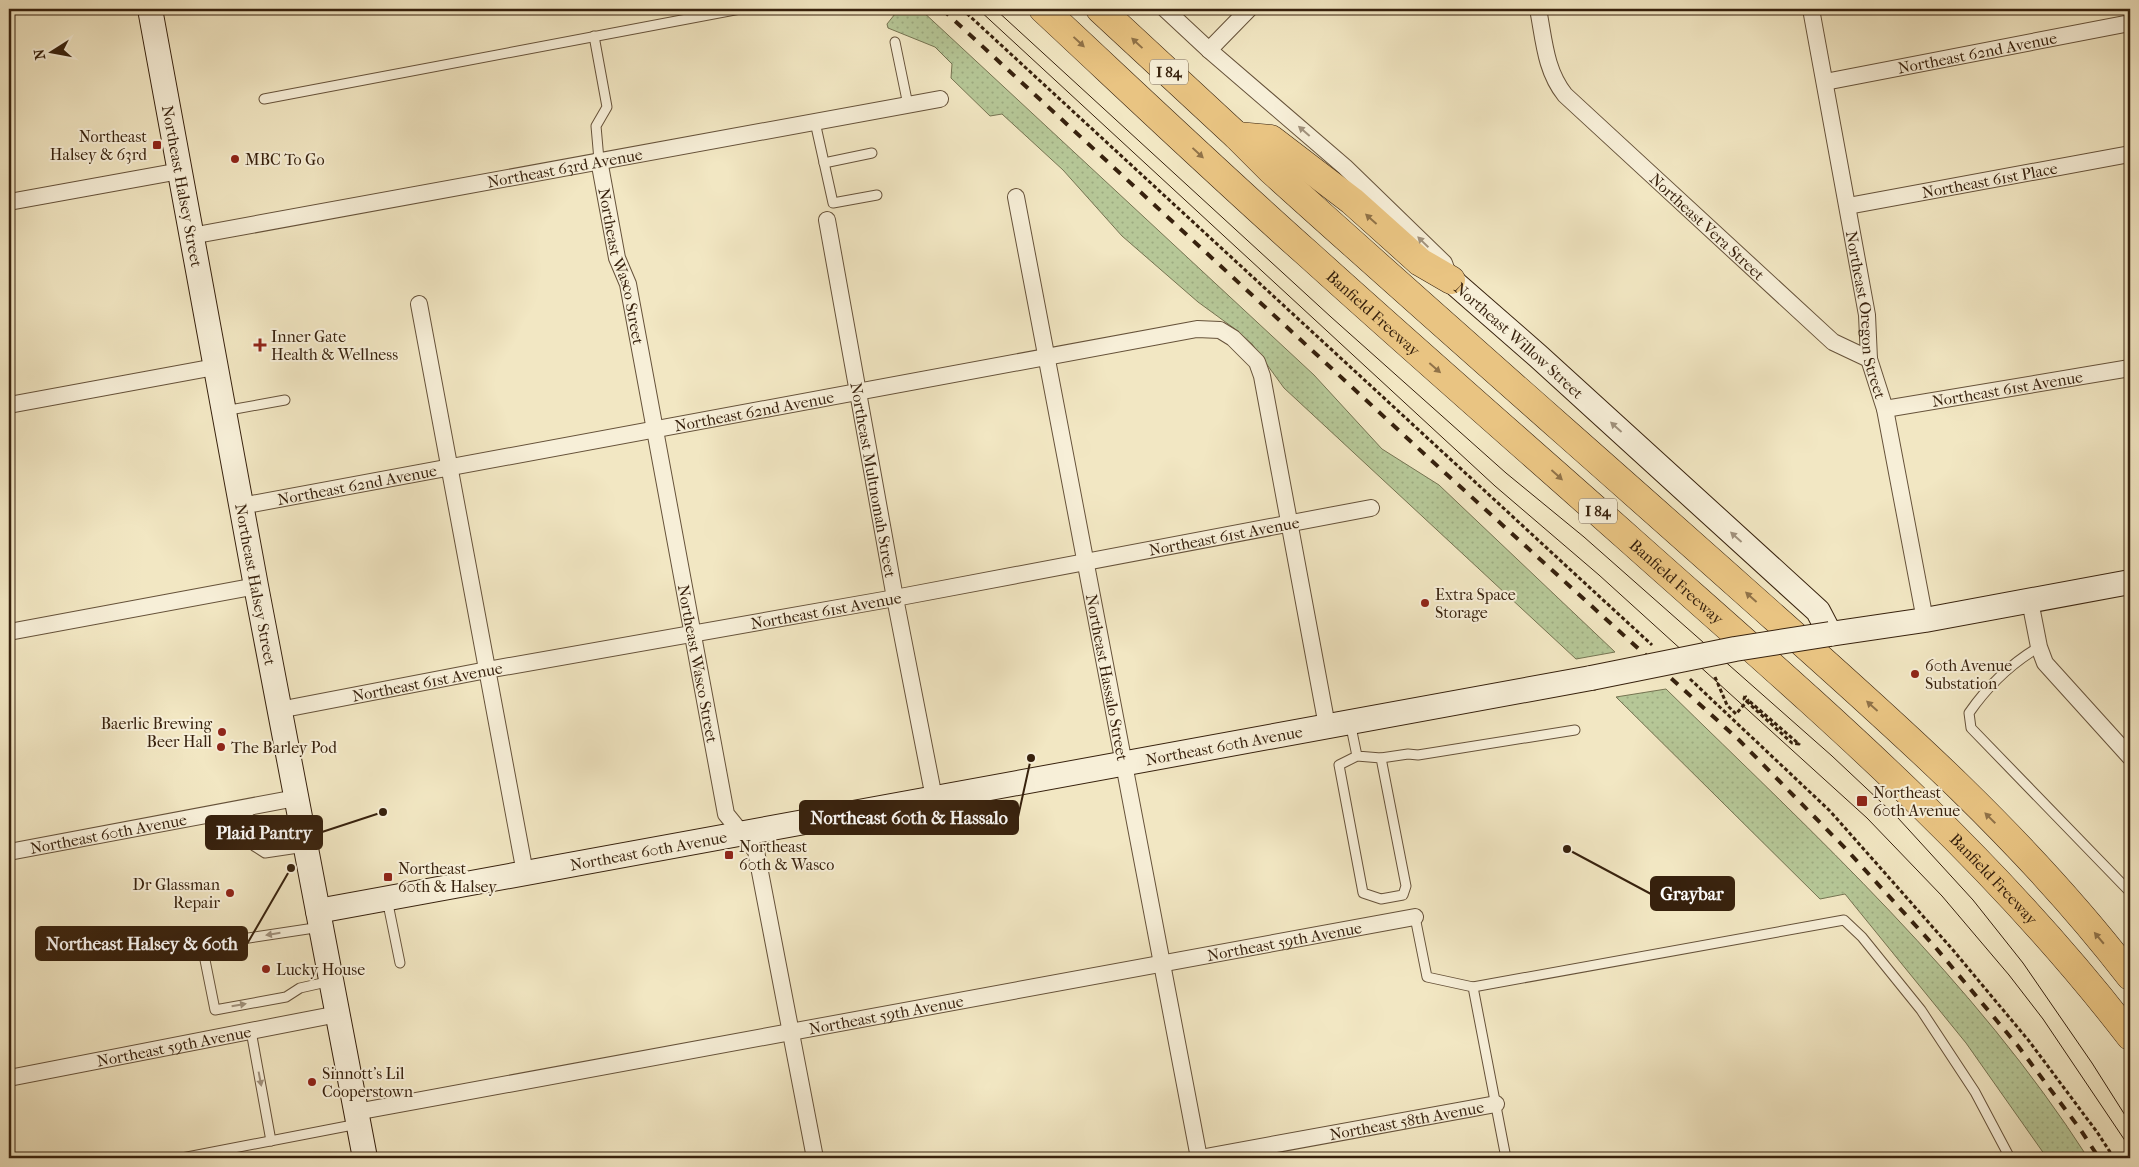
<svg xmlns="http://www.w3.org/2000/svg" width="2139" height="1167" viewBox="0 0 2139 1167" font-family="'IM FELL French Canon',serif">
	<style>
		.grass { fill: url(#grass-dots); stroke: #767452 }
		.lines { fill: none; stroke-linecap: round; stroke-linejoin: round }
		.lane-casing { stroke: #66523a; stroke-width: 11 }
		.street-casing { stroke: #66523a; stroke-width: 18 }
		.secondary-casing { stroke: #37210d; stroke-width: 26 }
		.highway-casing { stroke: #37210d; stroke-width: 29 }
		.path { stroke: #37210d; stroke-width: 3; stroke-dasharray: 4 2.5; stroke-linecap: butt }
		.lane { stroke: #f7efd8; stroke-width: 9 }
		.street { stroke: #f7efd8; stroke-width: 16 }
		.secondary { stroke: #f7efd8; stroke-width: 24 }
		.highway { stroke: #e9c482; stroke-width: 28 }
		.tram { stroke: #37210d; stroke-width: 1 }
		.rail { stroke: #37210d; stroke-width: 4; stroke-dasharray: 9 9; stroke-linecap: butt }
		.secondary-bridge-casing { stroke: #37210d; stroke-width: 26; stroke-linecap: butt }
		.path-bridge { stroke: #37210d; stroke-width: 3; stroke-dasharray: 4 2.5; stroke-linecap: butt }
		.secondary-bridge { stroke: #f7efd8; stroke-width: 24 }
		.oneway { fill: #907248 }
		.oneway2 { fill: #a1927d }
		.poi-dot { fill: #8f2418; stroke: #f7efd8; stroke-width: 2 }
		.labels { text-anchor: middle; dominant-baseline: central; stroke-width: 4; stroke-linejoin: round; paint-order: stroke }
		.shield { fill: #f7efd8; stroke: #715f4a; stroke-width: 1 }
		.shield-label { font-size: 15px; font-weight: bold; fill: #37210d }
		.street-label { font-size: 16px; fill: #37210d; stroke: #f7efd8 }
		.poi-label { font-size: 16px; fill: #37210d; stroke: #f7efd8; text-anchor: start }
		.leader { fill: none; stroke: #37210d; stroke-width: 2 }
		.callout-dot { fill: #37210d; stroke: #f7efd8; stroke-width: 2 }
		.callout { fill: #37210d; stroke: #37210d; stroke-width: 2 }
		.callout-label { font-size: 18px; text-anchor: middle; font-weight: bold; fill: #fff }
	</style>
	<defs>
		<pattern id="grass-dots" width="8" height="8" patternUnits="userSpaceOnUse" patternTransform="scale(1.25)"><rect width="8" height="8" fill="#b6c797"/><path d="M2 2h.1M6 6h.1" fill="none" stroke="#9dab81" stroke-width="1.8" stroke-linecap="round"/></pattern>
	</defs>
	<rect width="100%" height="100%" fill="#f2e7c3"/>
	<filter id="stains"><feTurbulence type="fractalNoise" baseFrequency=".004" numOctaves="4"/><feColorMatrix values="0 0 0 0 .2 0 0 0 0 .09 0 0 0 0 .02 0 0 0 .5 -.17"/></filter>
	<radialGradient id="worn" r=".72"><stop offset=".6" stop-color="#630" stop-opacity="0"/><stop offset="1" stop-color="#630" stop-opacity=".3"/></radialGradient>
	<g class="grass">
		<polygon points="890,9 920,9 1314,375 1382,449 1439,485 1615,652 1576,659 1284,388 1252,344 1235,329 1198,302 1122,236 1063,170 1002,114 990,116 951,78 952,64 935,47 888,28 887,24 895,14"/>
		<path d="M 1666,689 C 1816,836 1974,980 2088,1158 L 2047,1158 L 1966,1043 L 1845,894 L 1820,899 L 1616,697 Z"/>
	</g>
	<g class="lines">
		<defs>
			<g id="lane">
				<polyline points="594,36 607,107 596,126 599,160"/>
				<polyline points="895,42 908,105"/>
				<polyline points="264,99 740,9"/>
				<polyline points="815,122 833,203 877,195"/>
				<polyline points="824,163 872,153"/>
				<polyline points="224,411 285,400"/>
				<path d="M 2039,647 C 2012,663 1987,687 1969,713 L 1971,728 L 2130,892"/>
				<polyline points="1350,722 1357,756 1339,765 1363,893 1381,899 1403,895 1406,886 1381,758 1357,756"/>
				<polyline points="1381,758 1408,754 1418,755 1575,730"/>
				<polyline points="247,808 254,846 265,853 305,847"/>
				<polyline points="387,899 400,963"/>
				<polyline points="1415,917 1427,977 1473,987 1506,1158"/>
				<polyline points="321,927 202,945 215,1010 286,997 300,988 331,981"/>
				<polyline points="1473,987 1844,920 1862,937 1921,1010 1975,1092 2010,1158"/>
				<polyline points="251,1031 271,1141"/>
				<polyline points="182,1158 358,1124"/>
			</g>
			<g id="street">
				<polyline points="1165,9 1209,50 1345,167 1444,263 1448,274"/>
				<path id="s1" d="M 1538,9 C 1544,39 1545,70 1565,95 L 1833,342 L 1869,359"/>
				<path id="s2" d="M 1811,9 L 1867,315 L 1869,359 L 1885,409 L 1925,620"/>
				<polyline points="1209,50 1249,9"/>
				<path id="s3" d="M 1825,82 L 2130,23"/>
				<path id="s4" d="M 599,160 L 617,258 L 628,284 L 726,814 L 756,851 L 815,1158"/>
				<path id="s5" d="M 1016,197 L 1199,1158"/>
				<polyline points="9,202 180,171"/>
				<path id="s6" d="M 1848,206 L 2130,154"/>
				<path id="s7" d="M 827,220 L 895,598 L 934,798"/>
				<path id="s8" d="M 191,236 L 940,99"/>
				<polyline points="419,304 525,873"/>
				<polyline points="9,405 215,367"/>
				<path id="s9" d="M 1885,409 L 2130,368"/>
				<path id="s10" d="M 241,506 L 1197,329 L 1220,330 L 1233,338 L 1257,362 L 1262,376 L 1327,726"/>
				<polyline points="2030,601 2039,647 2045,663 2130,757"/>
				<polyline points="9,632 256,586"/>
				<path id="s11" d="M 279,710 L 487,670 L 895,598 L 1371,508"/>
				<path id="s12" d="M 9,852 L 296,798"/>
				<path id="s13" d="M 9,1078 L 338,1014"/>
				<path id="s14" d="M 356,1112 L 1415,917"/>
				<path id="s15" d="M 1200,1158 L 1496,1104"/>
			</g>
			<g id="secondary">
				<path id="s16" d="M 150,9 L 256,586 L 365,1158"/>
				<path id="s17" d="M 1451,280 L 1538,356 L 1818,611 L 1830,634 L 1925,620 L 2130,582"/>
				<path id="s18" d="M 318,911 L 1591,678"/>
			</g>
			<g id="highway">
				<path id="s19" d="M 1043,9 C 1131,91 1218,174 1308,254 C 1414,350 1522,444 1629,539 C 1806,697 1985,847 2130,1036"/>
				<path d="M 1100,9 L 1237,136 L 1271,170 C 1426,310 1584,448 1740,587 C 1877,709 2018,830 2130,976"/>
				<polyline points="1237,136 1271,139 1352,201 1420,262 1451,280"/>
			</g>
		</defs>
		<use href="#lane" class="lane-casing"/>
		<use href="#street" class="street-casing"/>
		<use href="#secondary" class="secondary-casing"/>
		<use href="#highway" class="highway-casing"/>
		<g class="path">
			<polyline points="962,9 1652,645"/>
			<polyline points="1690,679 1830,811 1953,950 2029,1041 2097,1132 2114,1158"/>
			<polyline points="1745,696 1744,699 1792,743 1799,744 1748,700"/>
		</g>
		<use href="#lane" class="lane"/>
		<use href="#street" class="street"/>
		<use href="#secondary" class="secondary"/>
		<use href="#highway" class="highway"/>
		<g class="tram">
			<polyline points="978,9 1495,486 1599,575 1867,818 1942,896 2009,975 2043,1019 2130,1148"/>
			<polyline points="995,9 1331,317 1506,473 1584,537 1832,756 1898,818 1973,900 2023,963 2092,1063 2130,1123"/>
		</g>
		<polyline class="rail" points="942,9 1432,461 1739,740 1846,849 1936,948 2018,1046 2080,1129 2099,1158"/>
		<defs>
			<polyline id="secondary-bridge" points="1591,678 1735,649 1830,634"/>
		</defs>
		<use href="#secondary-bridge" class="secondary-bridge-casing"/>
		<polyline class="path-bridge" points="1715,677 1727,705 1736,714 1748,700 1745,696"/>
		<use href="#secondary-bridge" class="secondary-bridge"/>
	</g>
	<defs><path id="oneway-solid" d="M-6-.8H1V-3.2L6.5 0L1 3.2V.8H-6Z" transform="scale(1.25)"/></defs>
	<g class="oneway">
		<use href="#oneway-solid" transform="translate(1079 42) rotate(43)"/>
		<use href="#oneway-solid" transform="translate(1137 43) rotate(-137)"/>
		<use href="#oneway-solid" transform="translate(1198 153) rotate(43)"/>
		<use href="#oneway-solid" transform="translate(1371 219) rotate(-138)"/>
		<use href="#oneway-solid" transform="translate(1435 368) rotate(41)"/>
		<use href="#oneway-solid" transform="translate(1557 475) rotate(42)"/>
		<use href="#oneway-solid" transform="translate(1751 597) rotate(-138)"/>
		<use href="#oneway-solid" transform="translate(1872 706) rotate(-138)"/>
		<use href="#oneway-solid" transform="translate(1990 818) rotate(-135)"/>
		<use href="#oneway-solid" transform="translate(2099 938) rotate(-130)"/>
	</g>
	<g class="oneway2">
		<use href="#oneway-solid" transform="translate(1304 131) rotate(-139)"/>
		<use href="#oneway-solid" transform="translate(1423 242) rotate(-136)"/>
		<use href="#oneway-solid" transform="translate(1616 427) rotate(-138)"/>
		<use href="#oneway-solid" transform="translate(1736 537) rotate(-138)"/>
		<use href="#oneway-solid" transform="translate(273 934) rotate(171)"/>
		<use href="#oneway-solid" transform="translate(239 1005) rotate(-10)"/>
		<use href="#oneway-solid" transform="translate(260 1079) rotate(79)"/>
	</g>
	<g class="poi-dot">
		<rect x="152" y="140" width="10" height="10" rx="2.5"/>
		<circle cx="235" cy="159" r="5"/>
		<path d="M257.5 337.5h5v5h5v5h-5v5h-5v-5h-5v-5h5z"/>
		<circle cx="1425" cy="603" r="5"/>
		<circle cx="1915" cy="674" r="5"/>
		<circle cx="222" cy="732" r="5"/>
		<circle cx="221" cy="747" r="5"/>
		<rect x="1856" y="795" width="12" height="12" rx="2.5"/>
		<rect x="724" y="850" width="10" height="10" rx="2.5"/>
		<rect x="383" y="872" width="10" height="10" rx="2.5"/>
		<circle cx="230" cy="893" r="5"/>
		<circle cx="266" cy="969" r="5"/>
		<circle cx="312" cy="1082" r="5"/>
	</g>
	<g class="labels">
		<g class="shield">
			<rect x="1150" y="59.5" width="38" height="25" rx="4"/>
			<rect x="1579" y="498.5" width="38" height="25" rx="4"/>
		</g>
		<g class="shield-label">
			<text x="1169" y="72">I 84</text>
			<text x="1598" y="511">I 84</text>
		</g>
		<g class="street-label">
			<text stroke="none"><textPath href="#s3" startOffset="155">Northeast 62nd Avenue</textPath></text>
			<text stroke="none"><textPath href="#s8" startOffset="380">Northeast 63rd Avenue</textPath></text>
			<text stroke="none"><textPath href="#s6" startOffset="144">Northeast 61st Place</textPath></text>
			<text stroke="none"><textPath href="#s16" startOffset="180">Northeast Halsey Street</textPath></text>
			<text stroke="none"><textPath href="#s1" startOffset="285">Northeast Vera Street</textPath></text>
			<text stroke="none"><textPath href="#s4" startOffset="109">Northeast Wasco Street</textPath></text>
			<text stroke="none"><textPath href="#s19" startOffset="449">Banfield Freeway</textPath></text>
			<text stroke="none"><textPath href="#s2" startOffset="311">Northeast Oregon Street</textPath></text>
			<text stroke="none"><textPath href="#s17" startOffset="91">Northeast Willow Street</textPath></text>
			<text stroke="none"><textPath href="#s9" startOffset="124">Northeast 61st Avenue</textPath></text>
			<text stroke="none"><textPath href="#s10" startOffset="522">Northeast 62nd Avenue</textPath></text>
			<text stroke="none"><textPath href="#s7" startOffset="264">Northeast Multnomah Street</textPath></text>
			<text stroke="none"><textPath href="#s10" startOffset="118">Northeast 62nd Avenue</textPath></text>
			<text stroke="none"><textPath href="#s11" startOffset="961">Northeast 61st Avenue</textPath></text>
			<text stroke="none"><textPath href="#s19" startOffset="854">Banfield Freeway</textPath></text>
			<text stroke="none"><textPath href="#s16" startOffset="585">Northeast Halsey Street</textPath></text>
			<text stroke="none"><textPath href="#s11" startOffset="556">Northeast 61st Avenue</textPath></text>
			<text stroke="none"><textPath href="#s4" startOffset="514">Northeast Wasco Street</textPath></text>
			<text stroke="none"><textPath href="#s5" startOffset="489">Northeast Hassalo Street</textPath></text>
			<text stroke="none"><textPath href="#s11" startOffset="151">Northeast 61st Avenue</textPath></text>
			<text stroke="none"><textPath href="#s18" startOffset="921">Northeast 60th Avenue</textPath></text>
			<text stroke="none"><textPath href="#s12" startOffset="101">Northeast 60th Avenue</textPath></text>
			<text stroke="none"><textPath href="#s18" startOffset="336">Northeast 60th Avenue</textPath></text>
			<text stroke="none"><textPath href="#s19" startOffset="1289">Banfield Freeway</textPath></text>
			<text stroke="none"><textPath href="#s14" startOffset="944">Northeast 59th Avenue</textPath></text>
			<text stroke="none"><textPath href="#s14" startOffset="539">Northeast 59th Avenue</textPath></text>
			<text stroke="none"><textPath href="#s13" startOffset="168">Northeast 59th Avenue</textPath></text>
			<text stroke="none"><textPath href="#s15" startOffset="210">Northeast 58th Avenue</textPath></text>
		</g>
		<g class="poi-label">
			<text x="147" y="136" text-anchor="end">Northeast<tspan x="147" dy="18">Halsey &amp; 63rd</tspan></text>
			<text x="245" y="159">MBC To Go</text>
			<text x="271" y="336">Inner Gate<tspan x="271" dy="18">Health &amp; Wellness</tspan></text>
			<text x="1435" y="594">Extra Space<tspan x="1435" dy="18">Storage</tspan></text>
			<text x="1925" y="665">60th Avenue<tspan x="1925" dy="18">Substation</tspan></text>
			<text x="212" y="723" text-anchor="end">Baerlic Brewing<tspan x="212" dy="18">Beer Hall</tspan></text>
			<text x="231" y="747">The Barley Pod</text>
			<text x="1873" y="792">Northeast<tspan x="1873" dy="18">60th Avenue</tspan></text>
			<text x="739" y="846">Northeast<tspan x="739" dy="18">60th &amp; Wasco</tspan></text>
			<text x="398" y="868">Northeast<tspan x="398" dy="18">60th &amp; Halsey</tspan></text>
			<text x="220" y="884" text-anchor="end">Dr Glassman<tspan x="220" dy="18">Repair</tspan></text>
			<text x="276" y="969">Lucky House</text>
			<text x="322" y="1073">Sinnott's Lil<tspan x="322" dy="18">Cooperstown</tspan></text>
		</g>
	</g>
	<path class="leader" d="M1031 758L1018 817M383 812L322 832M1567 849L1651 894M291 868L247 944"/>
	<g class="callout-dot">
		<circle cx="1031" cy="758" r="5"/>
		<circle cx="383" cy="812" r="5"/>
		<circle cx="1567" cy="849" r="5"/>
		<circle cx="291" cy="868" r="5"/>
	</g>
	<g class="callout">
		<rect x="800" y="801" width="218" height="33" rx="5"/>
		<rect x="206" y="816" width="116" height="33" rx="5"/>
		<rect x="1651" y="877" width="83" height="33" rx="5"/>
		<rect x="36" y="927" width="211" height="33" rx="5"/>
	</g>
	<g class="callout-label">
		<text x="909" y="824">Northeast 60th &amp; Hassalo</text>
		<text x="264" y="839">Plaid Pantry</text>
		<text x="1692" y="900">Graybar</text>
		<text x="142" y="950">Northeast Halsey &amp; 60th</text>
	</g>
	<rect width="2139" height="1167" fill="none" stroke="#f2e7c3" stroke-width="30"/>
	<rect x="10" y="10" width="2119" height="1147" fill="none" stroke="#37210d" stroke-width="2.5"/>
	<rect x="15" y="15" width="2109" height="1137" fill="none" stroke="#37210d"/>
	<g transform="translate(52 52) rotate(259)" stroke="#f7efd8" stroke-width="4" paint-order="stroke">
	<path d="M0-4L9 19L0 12L-9 19Z" fill="#37210d"/>
	<text y="-8" font-size="14" font-weight="bold" text-anchor="middle" fill="#37210d">N</text>
	</g>
	<rect width="100%" height="100%" filter="url(#stains)"/>
	<rect width="100%" height="100%" fill="url(#worn)"/>
</svg>
